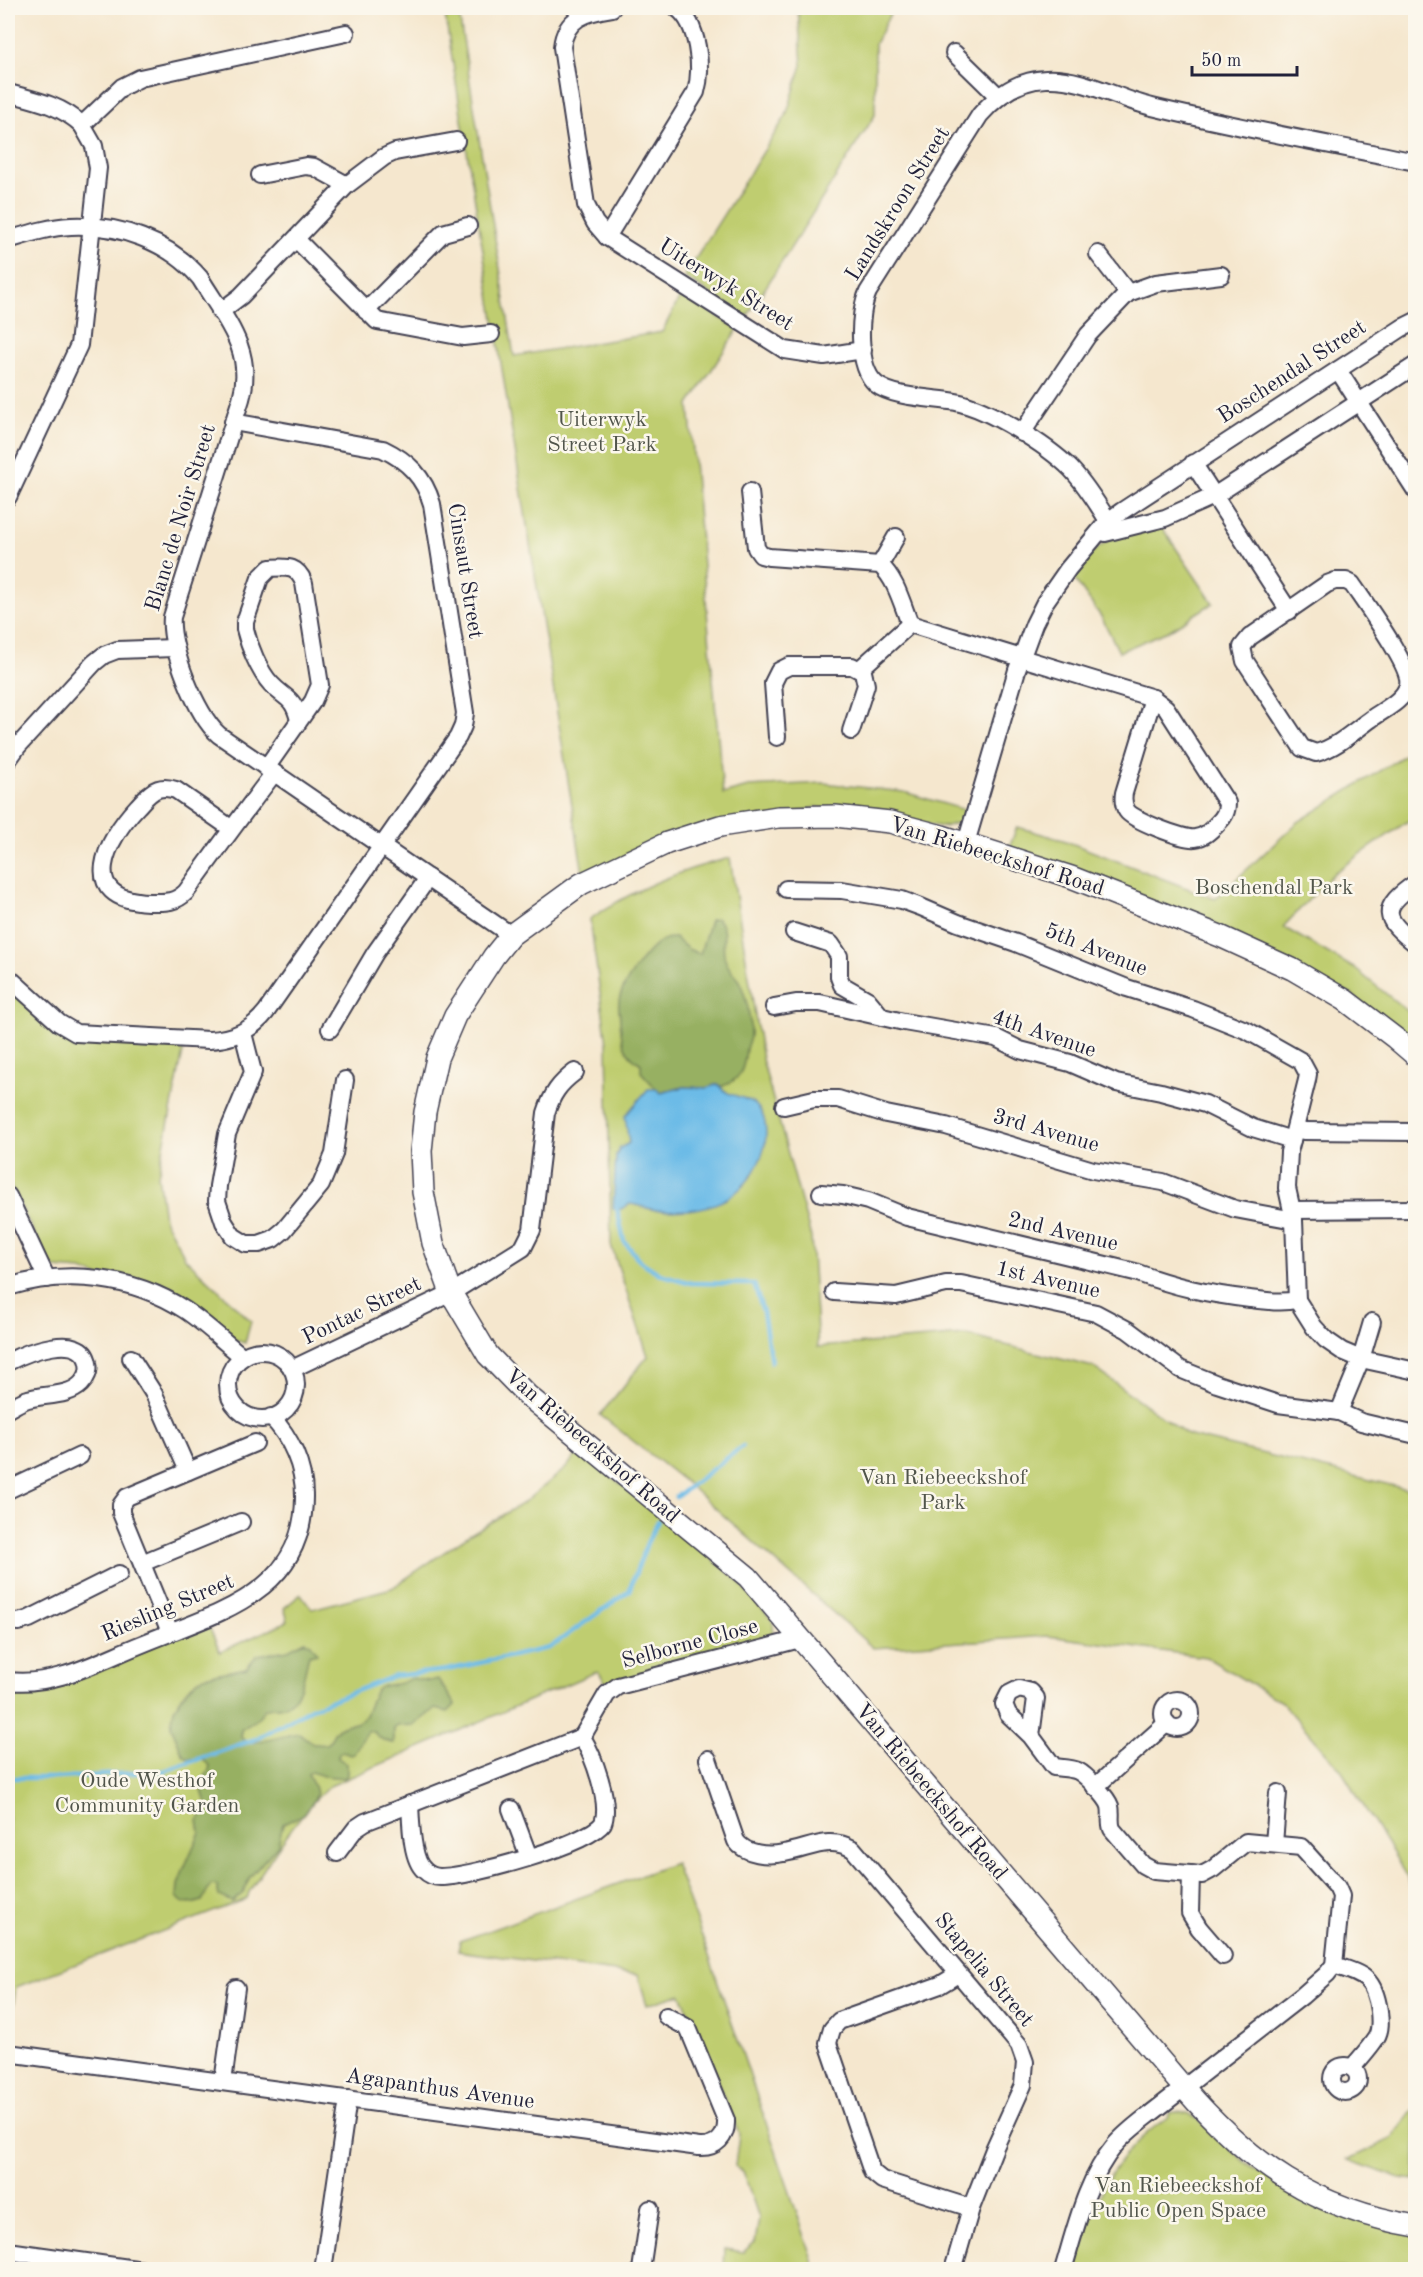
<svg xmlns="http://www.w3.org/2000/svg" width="1423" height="2277" viewBox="0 0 1423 2277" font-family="'Old Standard TT',serif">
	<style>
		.green { fill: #bfcd70; stroke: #707856; stroke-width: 1.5 }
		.forest { fill: #97b062; stroke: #5c694e; stroke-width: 1.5 }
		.water { fill: #6cbbe7; stroke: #476e91; stroke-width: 1.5 }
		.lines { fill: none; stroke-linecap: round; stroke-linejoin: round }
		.stream { stroke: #6cbbe7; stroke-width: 4.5 }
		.minor-casing { stroke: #424051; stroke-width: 20 }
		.tertiary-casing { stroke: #424051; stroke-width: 24 }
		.minor { stroke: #fff; stroke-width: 16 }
		.tertiary { stroke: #fff; stroke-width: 21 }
		.labels { text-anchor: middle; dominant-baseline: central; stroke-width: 5; stroke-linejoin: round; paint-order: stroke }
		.street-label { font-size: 22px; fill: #22223b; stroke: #fbf7ec }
		.park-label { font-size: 22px; fill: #51554b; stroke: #fbf7ec }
	</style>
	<rect width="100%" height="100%" fill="#fbf7ec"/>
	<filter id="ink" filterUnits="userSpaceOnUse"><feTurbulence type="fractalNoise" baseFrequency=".0167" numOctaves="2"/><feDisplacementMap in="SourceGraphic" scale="12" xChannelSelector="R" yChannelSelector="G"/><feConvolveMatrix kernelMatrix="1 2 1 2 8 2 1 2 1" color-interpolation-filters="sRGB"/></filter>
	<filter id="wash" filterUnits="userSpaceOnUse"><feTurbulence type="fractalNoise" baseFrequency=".008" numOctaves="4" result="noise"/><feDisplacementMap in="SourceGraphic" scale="24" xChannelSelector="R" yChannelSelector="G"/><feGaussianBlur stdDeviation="1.35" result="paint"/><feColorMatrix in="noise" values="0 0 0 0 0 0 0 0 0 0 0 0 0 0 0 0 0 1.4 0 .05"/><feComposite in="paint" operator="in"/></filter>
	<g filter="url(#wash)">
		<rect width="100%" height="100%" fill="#f5e7ce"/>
		<g class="green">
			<polygon points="444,8 458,8 514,356 662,332 682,293 738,329 689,405 723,794 748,787 823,783 904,792 968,811 960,822 944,827 817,807 583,874"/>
			<polygon points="798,8 893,8 875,44 875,115 747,317 684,277 786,116 802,65"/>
			<polygon points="1159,523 1213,603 1170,630 1119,652 1102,618 1072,576 1091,553 1109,540"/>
			<polygon points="1415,745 1415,816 1335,872 1283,927 1354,968 1415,1017 1415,1046 1352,995 1009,848 1017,827 1063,840 1215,899 1298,822 1408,753"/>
			<path d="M 730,858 L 762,1059 L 811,1237 L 818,1347 L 965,1335 L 1093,1367 L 1187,1435 L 1415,1491 L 1415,1906 L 1408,1877 L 1341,1770 L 1283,1703 L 1206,1657 L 1048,1636 L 873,1648 L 688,1484 L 600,1415 L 648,1356 L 611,1245 L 607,1044 L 590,919 C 632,890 680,870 730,858 Z"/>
			<polygon points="8,987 54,1029 74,1040 184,1047 158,1175 164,1219 186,1259 251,1321 245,1343 232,1339 212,1322 82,1270 55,1268 47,1260 8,1180"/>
			<path d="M 578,1453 L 588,1461 L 590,1459 L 734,1577 L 772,1620 C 775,1629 773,1634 766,1640 L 607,1685 L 598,1671 L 330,1786 C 300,1811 271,1858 249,1892 L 247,1899 L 16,1987 L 8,2041 L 8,1689 L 208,1624 L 220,1652 L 288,1621 L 284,1608 L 301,1594 L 312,1609 L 392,1588 L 469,1535 L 523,1503 L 565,1469 Z"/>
			<polygon points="675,1863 707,1950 816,2269 724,2269 725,2249 743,2252 755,2242 759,2218 743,2171 735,2166 739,2134 681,1994 647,2005 638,1975 458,1951 460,1941"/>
			<polygon points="1415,2108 1415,2180 1400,2178 1347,2160 1391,2139"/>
			<path d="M 1175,2112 L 1187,2113 L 1198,2119 L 1251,2167 L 1415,2235 L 1415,2269 L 1075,2270 C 1096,2199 1106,2160 1169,2116 L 1169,2113 Z"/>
		</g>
		<g class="forest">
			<path d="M 717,918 C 730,933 719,946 726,962 C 729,969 735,975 739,981 C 747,997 751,1018 750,1036 C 750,1040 747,1044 746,1049 C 744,1069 742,1080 720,1087 L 718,1084 L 707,1088 L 684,1087 L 660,1093 L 641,1072 L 641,1064 C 623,1053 621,1040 620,1020 C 620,1014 618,1008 619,1002 C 620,986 650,944 666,939 C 668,938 672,938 675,938 L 688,949 L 700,954 L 710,920 Z"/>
			<path d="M 305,1641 L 311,1644 L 317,1653 L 309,1655 C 304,1671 303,1698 284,1706 C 278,1708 271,1706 265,1709 L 256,1720 L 241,1730 L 241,1737 L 246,1742 C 267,1743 279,1736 299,1733 C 304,1736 309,1742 314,1743 C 335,1750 328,1732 342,1726 C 352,1722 357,1727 365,1715 C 370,1707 371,1695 377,1690 C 386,1681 398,1688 411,1678 L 429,1681 L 438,1679 L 455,1705 L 448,1712 L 435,1709 L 414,1725 L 397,1726 L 394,1729 L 394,1743 C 385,1742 379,1739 374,1732 L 367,1731 L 354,1754 L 351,1755 L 342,1752 L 339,1754 L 338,1758 L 347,1764 L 347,1775 L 345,1778 L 324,1776 L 311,1772 L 308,1774 L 317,1793 C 310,1813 301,1816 283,1824 L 278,1845 L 250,1877 L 243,1893 L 232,1902 L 219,1896 L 217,1886 L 211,1885 L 202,1901 C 192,1904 183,1907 177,1896 L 178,1885 L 184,1868 L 200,1832 L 198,1821 L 207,1806 C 205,1798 199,1787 203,1780 C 206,1774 209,1773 210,1766 L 202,1759 L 188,1759 L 183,1755 L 171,1726 L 174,1709 L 187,1689 L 204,1676 L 246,1668 L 257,1655 L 288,1650 Z"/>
		</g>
		<path class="water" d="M 718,1084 C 730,1101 749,1093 760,1110 C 768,1122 767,1142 762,1155 C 744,1202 705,1214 657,1210 C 648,1209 639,1205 630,1204 L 621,1209 L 613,1209 L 616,1156 L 620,1148 L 629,1143 L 625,1116 L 648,1089 L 657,1089 L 661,1093 L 684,1087 L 707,1088 Z"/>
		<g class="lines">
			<g class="stream">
				<polyline points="617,1209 624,1241 640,1261 660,1274 691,1283 754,1284 763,1312 771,1362"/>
				<polyline points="676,1497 743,1446"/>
				<polyline points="8,1778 58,1778 164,1771 256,1739 311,1708 395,1676 447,1670 549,1648 629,1591 647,1543 658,1521"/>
			</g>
		</g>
	</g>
	<g filter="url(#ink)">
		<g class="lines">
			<defs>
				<g id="minor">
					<path d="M 612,8 C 586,12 565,18 562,47 L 586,205 L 595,223 L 607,237 L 785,350 L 824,356 L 863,350"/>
					<polyline points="954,53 998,96"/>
					<path d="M 8,93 C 35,100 61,105 82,125"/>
					<polyline points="260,175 306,166 314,167 347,185"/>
					<path d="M 607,237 L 696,92 C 703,68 698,23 677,8"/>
					<polyline points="296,239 377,321 463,337 491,334"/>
					<path d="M 8,240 C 28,234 49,227 71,226 C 118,224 169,241 200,278 C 224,318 255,350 241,399 L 172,617 C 169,646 196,715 219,735 L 511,935"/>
					<polyline points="1098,254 1128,293"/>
					<polyline points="366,311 443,233 468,226"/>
					<polyline points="220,312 241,296 347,185 384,157 395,152 456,141"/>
					<polyline points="1338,370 1416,491"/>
					<polyline points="1022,433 1088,335 1128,293 1156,283 1221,275"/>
					<polyline points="1193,463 1289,611"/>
					<path d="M 750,492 L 756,548 L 761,555 L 769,557 L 880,565 C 896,579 902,604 910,624"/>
					<polyline points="8,497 79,345 98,168 94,146 82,125 122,87 140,78 346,33"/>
					<path d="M 1113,529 C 1101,509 1087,486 1071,469 C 1047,445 989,409 956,402 C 934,398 893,398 876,384 C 857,367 858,314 868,292 L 980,115 C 998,94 1019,80 1046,79 C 1082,77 1118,99 1152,107 C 1239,128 1328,144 1416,162"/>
					<polyline points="1105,533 1165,518 1214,496 1416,365"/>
					<polyline points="880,565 896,537"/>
					<path d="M 1335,581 L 1346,581 L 1352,584 C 1364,602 1412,667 1408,685 C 1404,701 1383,710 1371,719 C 1354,731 1336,748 1316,753 L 1302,748 L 1245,661 L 1242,647 L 1250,637 L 1327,584 Z"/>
					<polyline points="910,624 1153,698"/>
					<polyline points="860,669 910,624"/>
					<path d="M 1153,698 L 1166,708 L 1227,803 C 1227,812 1224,817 1218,823 C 1211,830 1205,837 1195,838 C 1184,840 1133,820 1127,811 C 1123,805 1123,799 1124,793 Z"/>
					<polyline points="777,737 773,683 779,671 789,666 852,666 863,672 866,685 851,731"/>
					<polyline points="8,760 18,746 94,663 104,655 117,650 174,648"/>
					<path d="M 266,768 L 313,701 L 320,685 L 304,583 C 297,565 287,567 270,568 L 260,578 L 245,622 L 245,629 C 249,646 259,671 271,684 C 286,700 293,696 299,720"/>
					<path d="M 232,829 L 176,790 C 170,788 164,787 158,789 C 149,792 143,801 137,807 C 106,840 76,899 148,902 C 163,902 174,904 186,892 C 215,852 244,812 274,773"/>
					<polyline points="966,843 1017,670 1034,624 1045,602 1068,569 1108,521 1122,511 1402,328 1416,321"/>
					<path d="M 1416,883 C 1379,908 1383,919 1416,944"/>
					<polyline points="786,889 842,890 902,900 921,907 958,923 1016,943 1127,988 1193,1009 1248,1031 1301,1061 1308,1074 1307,1080 1289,1152 1287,1188 1294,1220 1297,1300 1314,1327 1326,1340 1342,1351 1361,1359 1416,1371"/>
					<polyline points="794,932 831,944 839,956 839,977 842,985 868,1000 882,1017"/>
					<path d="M 8,977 L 59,1023 L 76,1033 L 209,1040 C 233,1039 251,1031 266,1012 L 458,737 L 463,726 L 465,713 L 432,504 C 424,477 408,461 383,449 L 233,422"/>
					<polyline points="774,1007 796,1003 820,1003 904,1022 996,1038 1020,1050 1070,1063 1116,1083 1161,1092 1205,1104 1253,1128 1292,1140"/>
					<polyline points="330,1029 375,953 428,878"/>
					<polyline points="243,1033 253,1072 227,1134 218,1186 217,1201 224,1222 233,1236 246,1244 259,1244 273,1239 284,1230 321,1185 334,1154 345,1080"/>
					<polyline points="784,1106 814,1099 838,1099 886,1114 946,1126 1093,1170 1163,1182 1235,1209 1294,1220"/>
					<polyline points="1303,1131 1416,1132"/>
					<path d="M 821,1193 L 843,1195 L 868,1201 L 907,1217 L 1135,1272 C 1175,1287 1208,1294 1250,1299 C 1266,1301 1281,1303 1297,1300"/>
					<polyline points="8,1196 47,1279"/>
					<polyline points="1292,1210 1416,1209"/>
					<path d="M 8,1287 C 66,1269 133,1276 185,1310 C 206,1324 223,1341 243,1357"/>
					<polyline points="834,1292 896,1296 946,1284 961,1284 1096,1313 1128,1330 1180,1369 1217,1384 1278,1404 1339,1412 1361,1422 1416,1435"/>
					<circle cx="262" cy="1385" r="34"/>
					<polyline points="131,1358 154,1394 188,1471"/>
					<path d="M 8,1362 C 25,1353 82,1330 88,1363 C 90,1371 86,1379 81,1384 C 68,1397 44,1394 28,1399 C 21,1401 14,1406 8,1409"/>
					<path d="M 292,1369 L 451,1293 L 523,1248 L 532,1230 L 546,1113 C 552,1094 559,1084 575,1072"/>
					<polyline points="1339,1412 1361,1359 1372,1322"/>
					<polyline points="8,1490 80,1456"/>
					<polyline points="142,1563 241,1522"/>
					<polyline points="8,1621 19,1622 29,1619 119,1574"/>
					<polyline points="170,1632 121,1513 121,1505 127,1497 255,1443"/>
					<path d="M 8,1681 C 55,1687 99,1661 142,1644 C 216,1613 305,1594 304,1495 C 304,1467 291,1437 271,1417"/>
					<circle cx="1177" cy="1714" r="14"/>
					<path d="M 1031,1736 L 1036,1698 L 1031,1692 L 1019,1689 L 1009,1694 L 1004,1704 L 1008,1714 L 1031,1736 L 1054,1767 C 1061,1768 1072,1768 1078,1771 C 1086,1775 1107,1797 1110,1806 C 1112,1814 1109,1821 1112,1829 L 1143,1865 L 1154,1871 L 1202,1875 L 1213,1869 L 1246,1842 L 1301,1847 L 1337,1887 L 1341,1896 L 1334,1965 L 1327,1974 L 1302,1996 L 1154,2111 C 1140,2122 1126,2132 1115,2145 C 1086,2180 1076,2227 1063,2270"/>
					<path d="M 708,1759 L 736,1841 C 746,1855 768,1856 784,1853 C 810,1849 828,1835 853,1849 L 1019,2045 L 1025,2062 L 1023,2085 L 995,2147 L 971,2208 L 953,2270"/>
					<polyline points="1095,1787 1167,1723"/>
					<path d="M 410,1804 C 411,1821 411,1859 424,1870 C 428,1874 434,1877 440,1877 C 470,1877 588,1845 603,1823 C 611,1802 593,1755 582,1737"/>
					<polyline points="511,1809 529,1857"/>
					<polyline points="1274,1844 1278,1793"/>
					<polyline points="337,1853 356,1828 365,1822 582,1737 607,1694 618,1686 800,1639"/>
					<polyline points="1191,1874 1190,1913 1199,1928 1223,1956"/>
					<path d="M 1334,1965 C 1364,1975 1374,1977 1379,2011 C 1380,2020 1381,2030 1376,2038 C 1369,2049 1360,2058 1352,2068"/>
					<polyline points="958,1974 940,1985 839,2021 832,2029 828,2043 872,2172 882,2180 971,2208"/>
					<path d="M 8,2053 L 699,2147 C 716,2148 727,2137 726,2120 L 688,2028 L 666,2016"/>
					<circle cx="1345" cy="2079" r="13"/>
					<polyline points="223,2082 236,1988"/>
					<polyline points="8,2251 143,2270"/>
					<polyline points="323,2270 348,2099"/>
					<polyline points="641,2270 650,2209"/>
				</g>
				<path id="tertiary" d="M 1416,1056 L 1395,1038 L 1345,1000 L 1292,969 L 1220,936 L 1071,877 L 942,836 L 890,822 L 835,816 L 778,817 L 720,826 L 667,843 L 581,884 L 511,935 L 494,956 L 455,1016 L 437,1058 L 425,1112 L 421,1151 L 423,1192 L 433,1243 L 451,1293 L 488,1355 L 527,1395 L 748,1577 L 1184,2088 C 1250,2164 1314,2209 1416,2226"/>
			</defs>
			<use href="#minor" class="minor-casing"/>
			<use href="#tertiary" class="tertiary-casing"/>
			<use href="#minor" class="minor"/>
			<use href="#tertiary" class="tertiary"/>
		</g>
	</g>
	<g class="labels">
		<g class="street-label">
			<text transform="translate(898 204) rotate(-58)">Landskroon Street</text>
			<text transform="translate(726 285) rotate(32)">Uiterwyk Street</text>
			<text transform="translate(1292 372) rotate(-33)">Boschendal Street</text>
			<text transform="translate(181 518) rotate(-73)">Blanc de Noir Street</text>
			<text transform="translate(465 571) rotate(81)">Cinsaut Street</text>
			<text transform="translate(997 857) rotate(17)">Van Riebeeckshof Road</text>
			<text transform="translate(1096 950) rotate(22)">5th Avenue</text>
			<text transform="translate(1044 1034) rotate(19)">4th Avenue</text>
			<text transform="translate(1046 1131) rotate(16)">3rd Avenue</text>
			<text transform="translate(1063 1232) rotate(13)">2nd Avenue</text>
			<text transform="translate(1048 1280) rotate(13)">1st Avenue</text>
			<text transform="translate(362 1311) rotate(-26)">Pontac Street</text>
			<text transform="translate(592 1446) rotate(41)">Van Riebeeckshof Road</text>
			<text transform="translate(168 1608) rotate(-23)">Riesling Street</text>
			<text transform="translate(690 1644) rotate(-15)">Selborne Close</text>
			<text transform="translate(931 1792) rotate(50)">Van Riebeeckshof Road</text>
			<text transform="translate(984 1970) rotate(50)">Stapelia Street</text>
			<text transform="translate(440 2089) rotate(8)">Agapanthus Avenue</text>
		</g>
		<g class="park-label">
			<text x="602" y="420">Uiterwyk<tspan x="602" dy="25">Street Park</tspan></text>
			<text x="1274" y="888">Boschendal Park</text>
			<text x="943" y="1478">Van Riebeeckshof<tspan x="943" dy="25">Park</tspan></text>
			<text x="147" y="1781">Oude Westhof<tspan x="147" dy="25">Community Garden</tspan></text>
			<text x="1178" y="2186">Van Riebeeckshof<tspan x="1178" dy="25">Public Open Space</tspan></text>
		</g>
	</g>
	<rect width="1423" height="2277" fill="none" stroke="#fbf7ec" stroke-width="30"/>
	<path d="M1192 66v9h105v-9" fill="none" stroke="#22223b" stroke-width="3"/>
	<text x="1201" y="66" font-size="18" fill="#22223b" stroke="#fbf7ec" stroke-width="4.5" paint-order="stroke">50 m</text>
</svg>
